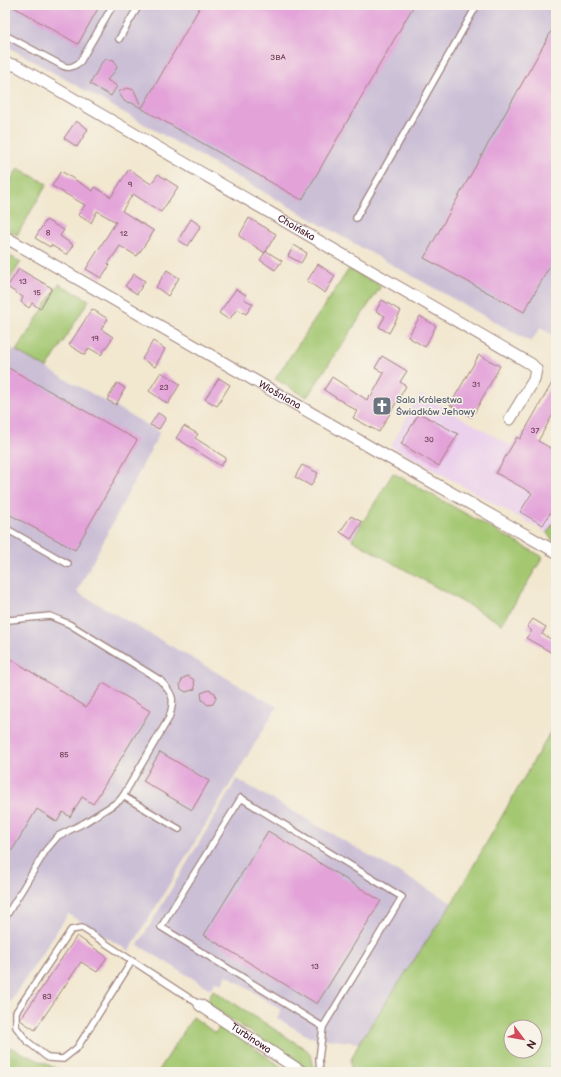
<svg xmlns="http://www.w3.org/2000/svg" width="561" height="1077" viewBox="0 0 561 1077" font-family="'Balsamiq Sans',sans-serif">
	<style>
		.built { fill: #ebd1ec }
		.industrial { fill: #cbbfd6 }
		.green { fill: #a4c872; stroke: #77744e; fill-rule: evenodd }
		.building { fill: #e3a3d9 }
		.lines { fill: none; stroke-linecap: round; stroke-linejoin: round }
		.service-casing { stroke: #9e837d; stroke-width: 8 }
		.minor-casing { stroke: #9e837d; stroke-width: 13 }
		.service { stroke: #fff; stroke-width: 5.5 }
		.minor { stroke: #fff; stroke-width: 11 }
		.labels { text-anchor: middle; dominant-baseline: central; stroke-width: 3; stroke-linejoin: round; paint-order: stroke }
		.number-label { font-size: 8px; fill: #704056 }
		.street-label { font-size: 10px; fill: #4a1f2b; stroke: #f7f3e8 }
		.worship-label { font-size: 10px; fill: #5b616d; stroke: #f7f3e8; text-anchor: start }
	</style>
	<rect width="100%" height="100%" fill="#f7f3e8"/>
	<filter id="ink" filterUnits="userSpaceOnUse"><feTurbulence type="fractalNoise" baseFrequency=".025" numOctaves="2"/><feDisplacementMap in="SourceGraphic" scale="8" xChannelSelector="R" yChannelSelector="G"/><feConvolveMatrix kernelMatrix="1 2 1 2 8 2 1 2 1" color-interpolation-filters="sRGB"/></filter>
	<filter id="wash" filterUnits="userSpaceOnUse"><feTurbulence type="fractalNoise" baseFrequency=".012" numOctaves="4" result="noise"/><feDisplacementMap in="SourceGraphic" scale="16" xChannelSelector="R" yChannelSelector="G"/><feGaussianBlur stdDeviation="0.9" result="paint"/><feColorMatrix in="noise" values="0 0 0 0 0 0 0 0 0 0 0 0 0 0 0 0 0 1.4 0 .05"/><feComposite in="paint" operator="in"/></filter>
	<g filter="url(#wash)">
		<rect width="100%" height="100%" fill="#f2e7cf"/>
		<polygon class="built" points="420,394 556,471 556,519 547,533 391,446"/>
		<g class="industrial">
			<polygon points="5,5 556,5 556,338 541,327 531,342 362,248 5,45"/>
			<polygon points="5,345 160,432 77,592 277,707 129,951 68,914 5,1010"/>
			<polygon points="237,779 452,903 359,1043 309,1037 277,1018 281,1010 227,975 222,984 216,981 210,989 138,945"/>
		</g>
		<g class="green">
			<polygon points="18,168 47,184 17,235 5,228 5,191"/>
			<polygon points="5,254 21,262 5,287"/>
			<polygon points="349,269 381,286 307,397 275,379"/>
			<polygon points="59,284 89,300 47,368 16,351"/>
			<polygon points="393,473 543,557 502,624 352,540"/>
			<polygon points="556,519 556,545 547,533"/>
			<path d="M 556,722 L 556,1072 L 351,1072 L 351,1060 L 359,1043 L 452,903 ZM 511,1027 L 535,1027 L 535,1051 L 511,1051 Z"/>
			<path d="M 213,990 L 307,1050 C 312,1057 315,1062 311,1069 L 307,1069 L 206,1003 Z"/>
			<polygon points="193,1017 215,1033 221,1025 289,1072 158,1072"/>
			<polygon points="5,1045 64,1072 5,1072"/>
		</g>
		<g id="blocks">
			<g class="building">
				<polygon points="10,5 100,5 78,44"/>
				<polygon points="201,5 414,5 302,200 132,103 125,102 118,92 127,88 134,90 142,108"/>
				<polygon points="556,23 556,255 524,312 424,258"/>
				<polygon points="106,59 114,60 117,67 115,71 107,80 117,86 111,96 90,84 102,62"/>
				<polygon points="76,121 88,129 77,147 64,138"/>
				<polygon points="129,169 151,184 158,174 178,187 161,212 133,194 122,211 154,231 137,256 120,246 108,264 110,265 101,278 86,269 116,222 97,211 91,223 78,215 85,205 52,186 61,171 93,191 95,187 111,197"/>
				<polygon points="249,218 276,234 265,253 239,236"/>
				<polygon points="191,219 201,226 188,246 178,240"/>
				<polygon points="46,220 64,230 60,236 73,245 67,255 51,245 50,247 35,238"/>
				<polygon points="294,245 307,253 301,263 288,256"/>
				<polygon points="266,251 282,261 275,270 260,260"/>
				<polygon points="318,264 335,276 325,293 307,281"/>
				<polygon points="19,269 52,288 40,309 32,303 29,308 21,302 23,297 7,287"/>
				<polygon points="167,270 179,278 168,296 156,287"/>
				<polygon points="134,274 145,281 137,294 125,286"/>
				<polygon points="236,289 246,295 244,299 253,304 246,314 237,309 229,320 219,313"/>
				<polygon points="382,300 401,311 389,333 379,327 385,316 376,311"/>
				<polygon points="92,309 108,319 101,329 113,337 101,355 89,348 85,355 69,345"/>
				<polygon points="420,316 436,326 425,347 408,337"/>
				<polygon points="153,341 165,349 155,367 142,359"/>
				<polygon points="479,355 500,366 472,417 450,405"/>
				<polygon points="382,356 407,371 400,382 406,386 379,432 353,418 357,411 324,390 332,377 367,400 369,395 371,397 384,373 375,368"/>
				<polygon points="5,366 137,440 75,550 5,512"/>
				<polygon points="161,372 180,384 168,404 149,391"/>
				<polygon points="556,376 556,409 538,441 556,451 556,517 550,513 543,525 520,512 532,493 496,473 517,437 520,439"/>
				<polygon points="219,378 230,385 217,406 205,399"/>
				<polygon points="117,383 125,388 116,405 107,400"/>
				<polygon points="158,413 166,418 159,429 150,425"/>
				<polygon points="419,413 458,434 439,466 401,444"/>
				<polygon points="184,426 198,434 195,438 226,458 221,466 176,438"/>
				<polygon points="302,465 318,473 311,486 295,477"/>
				<polygon points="351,516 362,522 351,539 340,532"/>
				<polygon points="533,619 546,627 542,634 556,642 556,655 526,638 532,631 527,627"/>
				<polygon points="5,655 86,707 103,683 150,711 93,804 82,797 70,817 63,812 57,822 37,809 5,862"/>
				<polygon points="188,676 194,680 195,689 186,692 181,689 180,684 183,678"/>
				<polygon points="209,690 215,693 216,698 213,704 208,705 202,700 201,693"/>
				<polygon points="160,752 209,781 192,810 143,781"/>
				<polygon points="268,831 381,901 317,1004 204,935"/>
				<polygon points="77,936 107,957 97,972 81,962 35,1030 20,1020"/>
			</g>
		</g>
	</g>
	<g filter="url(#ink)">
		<use href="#blocks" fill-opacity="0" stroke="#9e837d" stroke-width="1"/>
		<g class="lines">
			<defs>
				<g id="service">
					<path d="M 5,35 L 63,66 C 70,69 74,66 80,62 L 113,5"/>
					<polyline points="119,39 139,5"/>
					<polyline points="356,218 477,5"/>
					<polyline points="5,528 68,564"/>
					<path d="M 5,617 L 9,620 L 50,616 L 69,624 L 160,680 C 174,695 175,699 169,718 L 123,796 L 119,801 L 84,823 L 58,836 L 46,850 L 5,918"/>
					<polyline points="123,796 179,829"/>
					<polygon points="241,798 402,897 323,1027 161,927"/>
					<polyline points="132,961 77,1048 63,1059 48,1058 27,1041 16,1027 16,1012 71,930 82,928 200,1005"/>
					<polyline points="320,1072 319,1059 323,1027"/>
				</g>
				<g id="minor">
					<path id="s1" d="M 5,63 L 17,66 L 531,364 L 536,369 L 534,380 L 510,419"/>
					<path id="s2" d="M 5,237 L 377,451 L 556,552"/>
					<path id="s3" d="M 200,1005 L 302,1072"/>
				</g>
			</defs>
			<use href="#service" class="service-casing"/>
			<use href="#minor" class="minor-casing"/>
			<use href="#service" class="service"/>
			<use href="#minor" class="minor"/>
		</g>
	</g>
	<defs>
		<symbol id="church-square" viewBox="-11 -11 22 22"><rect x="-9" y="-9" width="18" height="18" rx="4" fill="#6b7280" stroke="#f7f3e8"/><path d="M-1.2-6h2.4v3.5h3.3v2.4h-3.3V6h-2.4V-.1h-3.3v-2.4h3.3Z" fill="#fff"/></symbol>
	</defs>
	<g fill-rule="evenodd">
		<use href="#church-square" x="371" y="395" width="22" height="22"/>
	</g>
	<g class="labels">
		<g class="number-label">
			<text x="278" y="57">3BA</text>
			<text x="130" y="184">9</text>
			<text x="48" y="232">8</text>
			<text x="124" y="233">12</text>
			<text x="23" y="281">13</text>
			<text x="37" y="292">15</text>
			<text x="95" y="338">19</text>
			<text x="476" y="384">31</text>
			<text x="164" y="387">23</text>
			<text x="535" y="430">37</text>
			<text x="429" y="439">30</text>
			<text x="64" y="754">85</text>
			<text x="315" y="966">13</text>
			<text x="47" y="996">83</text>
		</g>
		<g class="street-label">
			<text stroke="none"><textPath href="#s1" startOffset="335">Choińska</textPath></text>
			<text stroke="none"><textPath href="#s2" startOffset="317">Wiośniana</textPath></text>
			<text stroke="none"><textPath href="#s3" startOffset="61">Turbinowa</textPath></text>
		</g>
		<g class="worship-label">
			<text x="396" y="400">Sala Królestwa<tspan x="396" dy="12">Świadków Jehowy</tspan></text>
		</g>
	</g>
	<rect width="561" height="1077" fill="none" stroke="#f7f3e8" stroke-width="20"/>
	<g transform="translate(523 1039) rotate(122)"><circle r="19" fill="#f7f3e8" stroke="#b29e9c"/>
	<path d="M0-3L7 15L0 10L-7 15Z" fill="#d1495b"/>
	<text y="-6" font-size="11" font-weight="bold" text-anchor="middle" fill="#4a1f2b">N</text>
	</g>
</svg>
